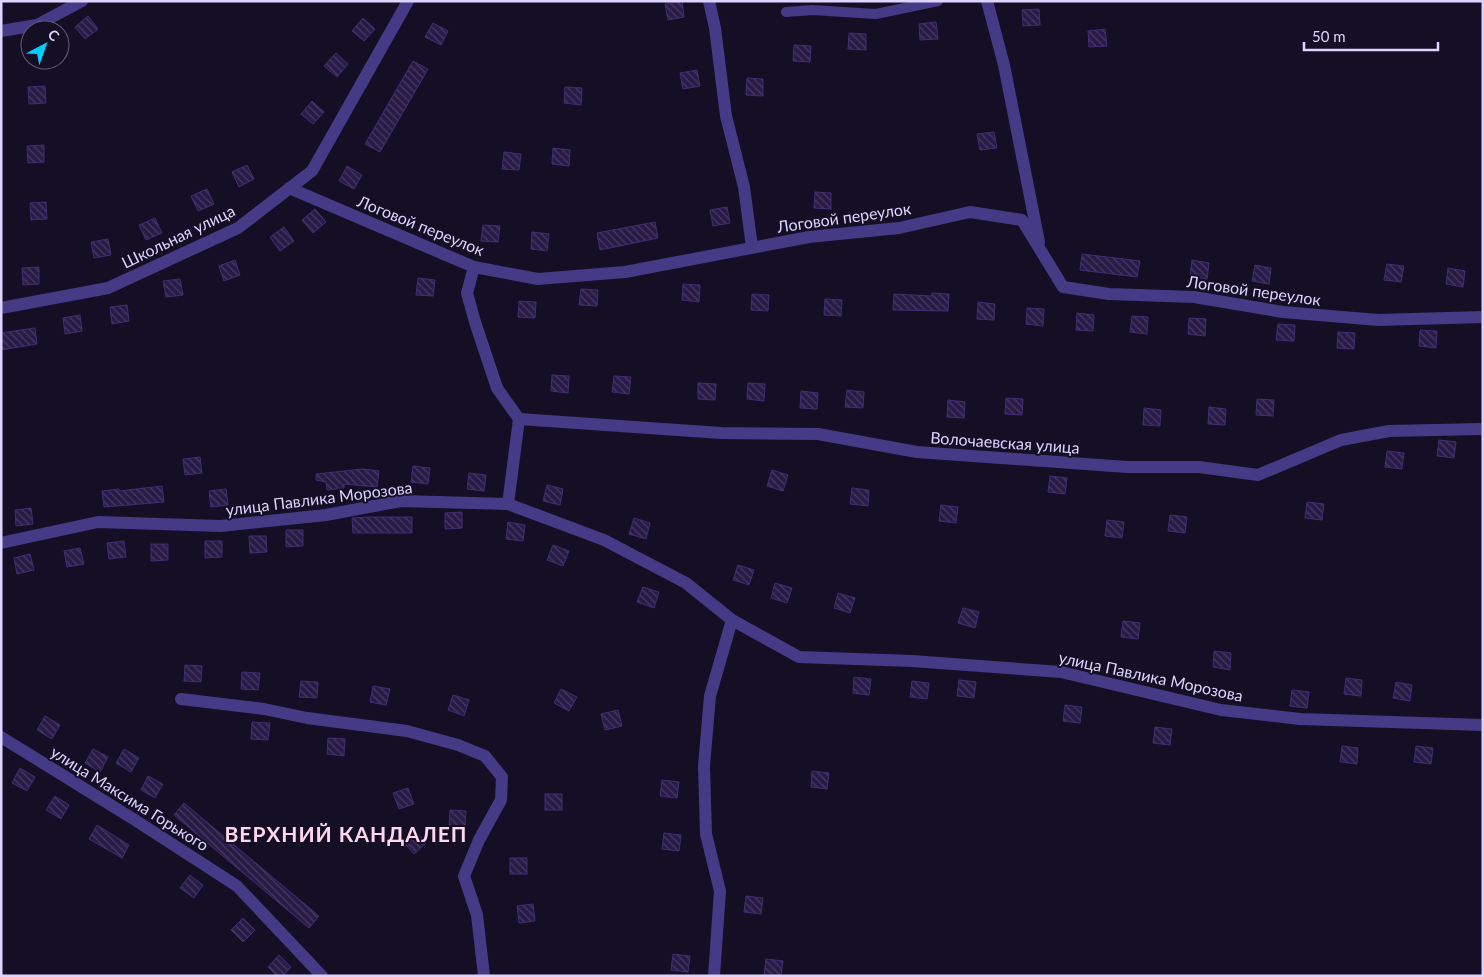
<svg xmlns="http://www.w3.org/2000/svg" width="1484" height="977" viewBox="0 0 1484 977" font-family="Lato,sans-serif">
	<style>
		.building { fill: url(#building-back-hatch); stroke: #412d74 }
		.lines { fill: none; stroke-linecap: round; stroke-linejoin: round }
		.lane { stroke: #443a86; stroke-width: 10 }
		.street { stroke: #443a86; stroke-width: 12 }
		.labels { text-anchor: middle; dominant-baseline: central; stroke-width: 4; stroke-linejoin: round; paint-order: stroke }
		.street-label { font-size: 16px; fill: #ddd4ff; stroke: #150f26 }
		.district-label { font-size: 21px; font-weight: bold; letter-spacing: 1px; fill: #ffd6ec; stroke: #150f26 }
	</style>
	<defs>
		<pattern id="building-back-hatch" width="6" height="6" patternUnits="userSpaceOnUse" patternTransform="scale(1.25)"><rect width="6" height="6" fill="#281b47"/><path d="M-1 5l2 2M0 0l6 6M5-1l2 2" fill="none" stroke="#473b63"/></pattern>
	</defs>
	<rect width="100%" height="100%" fill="#150f26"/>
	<g class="building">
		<polygon points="682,1 684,17 668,20 665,4"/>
		<polygon points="1039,9 1040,25 1023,26 1022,10"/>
		<polygon points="88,16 98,29 85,39 75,27"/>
		<polygon points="363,18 375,29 364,41 352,31"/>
		<polygon points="936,22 938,39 920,40 919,24"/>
		<polygon points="433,23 448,31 441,45 425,37"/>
		<polygon points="1105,29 1107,46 1089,47 1088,31"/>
		<polygon points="849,33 866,34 866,50 848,49"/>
		<polygon points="794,45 811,46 810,62 793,61"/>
		<polygon points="336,53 348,64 337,77 324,66"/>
		<polygon points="413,61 428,69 380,152 365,144"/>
		<polygon points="697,70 700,86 683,89 680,73"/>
		<polygon points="747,78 763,79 763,96 746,95"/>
		<polygon points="45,86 46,103 29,104 28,87"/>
		<polygon points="565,87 582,88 581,105 564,103"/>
		<polygon points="312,101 324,112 313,124 301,114"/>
		<polygon points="994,132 997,148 980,150 977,134"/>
		<polygon points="44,145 44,162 28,163 27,146"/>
		<polygon points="553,148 570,150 569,166 552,164"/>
		<polygon points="504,152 521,154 519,170 502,169"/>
		<polygon points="247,165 254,179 239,187 232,172"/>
		<polygon points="347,166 362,175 354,189 339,181"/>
		<polygon points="207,189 214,204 198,211 191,196"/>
		<polygon points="815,192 831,193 831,209 814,208"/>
		<polygon points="46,202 47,219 31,220 30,203"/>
		<polygon points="727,207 730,223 713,226 710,210"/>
		<polygon points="315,209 326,222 313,233 302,220"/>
		<polygon points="155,218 162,233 146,240 139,225"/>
		<polygon points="655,222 658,238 600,250 597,233"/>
		<polygon points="483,225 500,226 498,242 481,241"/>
		<polygon points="284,227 294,241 280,251 270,237"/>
		<polygon points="532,232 549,234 547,251 531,249"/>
		<polygon points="108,239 111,255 94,258 91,242"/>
		<polygon points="1082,254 1140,261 1137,277 1080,270"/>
		<polygon points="235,260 240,275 224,281 219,266"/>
		<polygon points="1192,260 1209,263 1207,279 1190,276"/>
		<polygon points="1387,264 1404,266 1401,282 1384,280"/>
		<polygon points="1255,265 1271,268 1269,284 1252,281"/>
		<polygon points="39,267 39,284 23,285 22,268"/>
		<polygon points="1448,268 1465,271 1463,287 1446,284"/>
		<polygon points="418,278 435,280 433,296 416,295"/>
		<polygon points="180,279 183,295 166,297 163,281"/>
		<polygon points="683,284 700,285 699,302 682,300"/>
		<polygon points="581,289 598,290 597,306 579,305"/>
		<polygon points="932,293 949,294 948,311 893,310 894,294 932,296"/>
		<polygon points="752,294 769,295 768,311 751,310"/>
		<polygon points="825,299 842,300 841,316 824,315"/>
		<polygon points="519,301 536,302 535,318 518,317"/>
		<polygon points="978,302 995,304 994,320 977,319"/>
		<polygon points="127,305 129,321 112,324 110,307"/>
		<polygon points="1027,308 1044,309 1043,326 1026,324"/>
		<polygon points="1077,313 1094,315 1093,331 1076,330"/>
		<polygon points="80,315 82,331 65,334 63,318"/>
		<polygon points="1132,316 1148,317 1147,334 1130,332"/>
		<polygon points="1189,318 1206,319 1205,336 1188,334"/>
		<polygon points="1278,324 1295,325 1294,341 1276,340"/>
		<polygon points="35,328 37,344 1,350 1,333"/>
		<polygon points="1420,330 1437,331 1436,348 1419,346"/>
		<polygon points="1338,332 1355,333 1354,349 1337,348"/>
		<polygon points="552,375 569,376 568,393 551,391"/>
		<polygon points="614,376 631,377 629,394 612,392"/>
		<polygon points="698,383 716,384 715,400 698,399"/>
		<polygon points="748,383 765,384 764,401 747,399"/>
		<polygon points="847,390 864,392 863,408 845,407"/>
		<polygon points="801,391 818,393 817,409 800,408"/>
		<polygon points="1006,398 1023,399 1022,415 1005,414"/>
		<polygon points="1257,399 1274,400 1273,416 1256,415"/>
		<polygon points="948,400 965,402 964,418 947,417"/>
		<polygon points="1209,407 1226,409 1225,425 1208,424"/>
		<polygon points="1144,408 1161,410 1160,426 1143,425"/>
		<polygon points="1439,440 1456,442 1454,458 1437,456"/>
		<polygon points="1387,451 1404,453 1402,469 1385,467"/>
		<polygon points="200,457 202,473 185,475 183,459"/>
		<polygon points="413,466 430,468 428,484 411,482"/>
		<polygon points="363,469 379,471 377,487 344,484 344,488 327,490 326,482 316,480 316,474"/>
		<polygon points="772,470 788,475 783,491 767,486"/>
		<polygon points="469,473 486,475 484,491 467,489"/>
		<polygon points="1050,476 1067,478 1065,494 1048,492"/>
		<polygon points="547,485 563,489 560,505 543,501"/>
		<polygon points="162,486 164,502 104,507 102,491 119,489 119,491"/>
		<polygon points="852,488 869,490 868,506 850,504"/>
		<polygon points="226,489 228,505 211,507 209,491"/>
		<polygon points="1307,502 1324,504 1322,520 1305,518"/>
		<polygon points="941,505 958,507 956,523 939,521"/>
		<polygon points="31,508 33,524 16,526 15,510"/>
		<polygon points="462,512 462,528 445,529 445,513"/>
		<polygon points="1170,515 1187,517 1185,533 1168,531"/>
		<polygon points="369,517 412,517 412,533 353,533 352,518"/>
		<polygon points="634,518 650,523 646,539 629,534"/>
		<polygon points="1107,520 1124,522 1122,538 1105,536"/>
		<polygon points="508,522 525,525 523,541 506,539"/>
		<polygon points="286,530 303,530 303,546 286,547"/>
		<polygon points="249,536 266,536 267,552 250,553"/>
		<polygon points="124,541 126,557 109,559 107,543"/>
		<polygon points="205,541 222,541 222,557 205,558"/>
		<polygon points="151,544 168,544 168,560 151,561"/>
		<polygon points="553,545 569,551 563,566 547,560"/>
		<polygon points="80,548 84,564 67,567 64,551"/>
		<polygon points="30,554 34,570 17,574 14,558"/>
		<polygon points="738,565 754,570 749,585 733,580"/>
		<polygon points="775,583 792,588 787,603 771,598"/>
		<polygon points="643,587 659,592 654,608 637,602"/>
		<polygon points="838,593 855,598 850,613 834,608"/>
		<polygon points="963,608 979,612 975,628 958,623"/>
		<polygon points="1123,621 1140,623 1138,639 1121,637"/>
		<polygon points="1214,651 1231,653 1230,670 1213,667"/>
		<polygon points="185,665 202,666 201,682 184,681"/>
		<polygon points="242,672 260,673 258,690 241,689"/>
		<polygon points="854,677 871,679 869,695 853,693"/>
		<polygon points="1346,678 1362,680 1361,696 1344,694"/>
		<polygon points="959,680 976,682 974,698 957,696"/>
		<polygon points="301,681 318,682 317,698 299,697"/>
		<polygon points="912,681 929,683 927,699 910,697"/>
		<polygon points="1396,682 1412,685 1410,701 1393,698"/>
		<polygon points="373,686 390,689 386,705 370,702"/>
		<polygon points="561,689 577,697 569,711 554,703"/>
		<polygon points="1292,690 1309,692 1307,708 1290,706"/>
		<polygon points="453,695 469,700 464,716 448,710"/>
		<polygon points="1065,705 1082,707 1080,723 1063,721"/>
		<polygon points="618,710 622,726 605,730 601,714"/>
		<polygon points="45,716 60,725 52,739 37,730"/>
		<polygon points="252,722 270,723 268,740 251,739"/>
		<polygon points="1155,727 1172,729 1170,745 1153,743"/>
		<polygon points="328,738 345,739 344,756 327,754"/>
		<polygon points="1342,746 1358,748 1357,764 1340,762"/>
		<polygon points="1416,746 1433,748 1431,764 1414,762"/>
		<polygon points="93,749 108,757 100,772 85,763"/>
		<polygon points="124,749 139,758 131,772 116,763"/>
		<polygon points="20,768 35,777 27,791 12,783"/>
		<polygon points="812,771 829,773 827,789 811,787"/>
		<polygon points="148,776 163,784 155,798 141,790"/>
		<polygon points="662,780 679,782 677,798 660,796"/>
		<polygon points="408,788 414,804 399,809 393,793"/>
		<rect x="545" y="794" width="17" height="16"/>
		<polygon points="55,796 69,805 61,819 46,810"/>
		<polygon points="184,803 319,916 309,928 174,815"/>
		<polygon points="450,810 466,811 465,828 449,827"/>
		<polygon points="97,825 129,845 122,858 89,839"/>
		<polygon points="415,830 426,843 414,854 403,841"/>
		<polygon points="664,833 681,835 679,851 662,849"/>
		<rect x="510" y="858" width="17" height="16"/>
		<polygon points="190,875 203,885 194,898 180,888"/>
		<polygon points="746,896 763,898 761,914 744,912"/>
		<polygon points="533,904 535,921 519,923 517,906"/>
		<polygon points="243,918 255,930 243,942 231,930"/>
		<polygon points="673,954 690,956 688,972 671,970"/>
		<polygon points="279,955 291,967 283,976 277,976 268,967"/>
		<polygon points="766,959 783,961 781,976 764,976"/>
	</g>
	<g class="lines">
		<polyline class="lane" points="786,12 812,10 876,14 938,1"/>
		<g class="street">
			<polyline points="709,1 715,28 726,116 744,187 752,247"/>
			<polyline points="987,1 1004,65 1039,242"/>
			<polyline points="1,31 37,25 82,1"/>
			<polyline points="289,188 474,267 538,279 625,272 809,237 899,228 970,212 1022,220 1063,287 1109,294 1194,297 1283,312 1378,320 1483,317"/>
			<polyline points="474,267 467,293 475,322 497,388 519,419 508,504"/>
			<polyline points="1,308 108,288 238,228 312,171 408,1"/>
			<polyline points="519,419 721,433 818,434 917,452 1127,467 1199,467 1258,475 1341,440 1389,431 1481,429"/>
			<polyline points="1,543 98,522 221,526 326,515 401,501 508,504 604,540 686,583 732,620 799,657 912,661 1061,672 1221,710 1300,719 1483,725"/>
			<polyline points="181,699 264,709 307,718 407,731 458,745 485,756 502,777 501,800 479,840 464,876 477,915 484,976"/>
			<polyline points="1,737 135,820 237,886 322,976"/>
			<polyline points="714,976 720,891 706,834 704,766 710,696 732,620"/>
		</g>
	</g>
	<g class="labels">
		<g class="street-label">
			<text transform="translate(844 217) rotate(-8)">Логовой переулок</text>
			<text transform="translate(421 225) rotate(22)">Логовой переулок</text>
			<text transform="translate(178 236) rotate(-26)">Школьная улица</text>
			<text transform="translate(1254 290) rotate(8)">Логовой переулок</text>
			<text transform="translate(1005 442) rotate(4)">Волочаевская улица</text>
			<text transform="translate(319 498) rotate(-7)">улица Павлика Морозова</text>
			<text transform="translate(1151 676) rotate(12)">улица Павлика Морозова</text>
			<text transform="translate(130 798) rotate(32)">улица Максима Горького</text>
		</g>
		<g class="district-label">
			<text x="346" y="833">ВЕРХНИЙ КАНДАЛЕП</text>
		</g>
	</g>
	<rect width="1484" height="977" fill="none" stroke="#ddd4ff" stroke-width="5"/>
	<g transform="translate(45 45) rotate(41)"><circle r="24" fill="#150f26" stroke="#655e7d"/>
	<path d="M0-4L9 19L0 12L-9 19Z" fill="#00ceff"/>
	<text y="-8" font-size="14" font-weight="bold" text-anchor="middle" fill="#ddd4ff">С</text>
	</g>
	<path d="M1304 42v8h134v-8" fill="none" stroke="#ddd4ff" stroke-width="2.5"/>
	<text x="1312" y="42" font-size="15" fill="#ddd4ff" stroke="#150f26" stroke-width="4" paint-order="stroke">50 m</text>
</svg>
